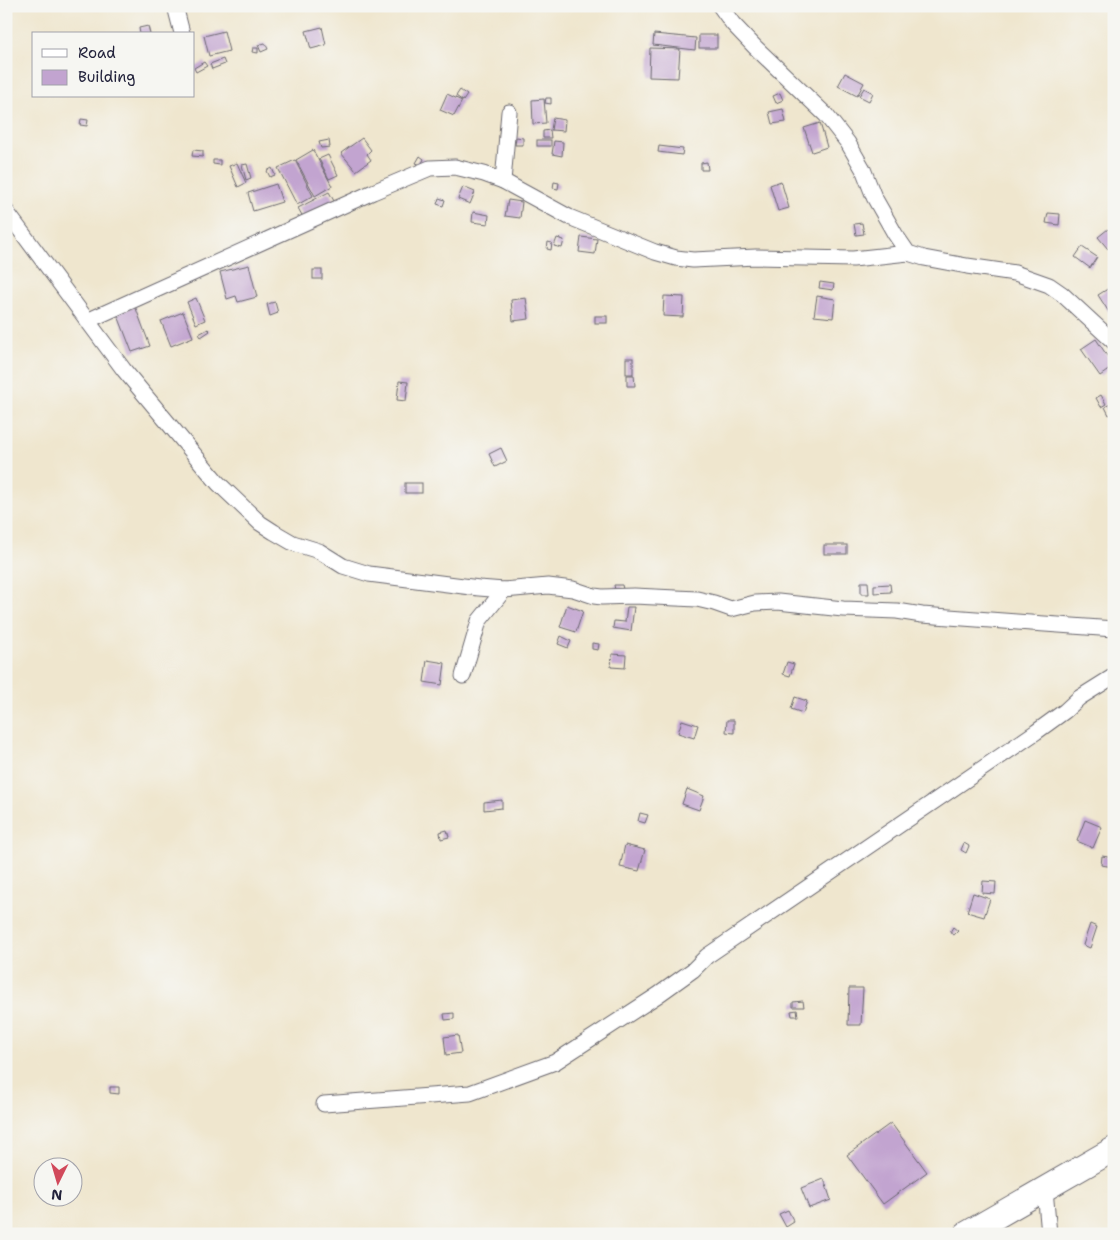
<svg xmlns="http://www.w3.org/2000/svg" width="1120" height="1240" viewBox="0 0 1120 1240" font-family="'Shantell Sans',sans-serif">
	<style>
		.building { fill: #c2a4d0 }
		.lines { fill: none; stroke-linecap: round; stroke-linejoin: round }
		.street-casing { stroke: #6a676e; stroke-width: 17 }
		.primary-casing { stroke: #6a676e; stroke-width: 26 }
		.street { stroke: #fff; stroke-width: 15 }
		.primary { stroke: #fff; stroke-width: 24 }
	</style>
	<rect width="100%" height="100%" fill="#f6f6f2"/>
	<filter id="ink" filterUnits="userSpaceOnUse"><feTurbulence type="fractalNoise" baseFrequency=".02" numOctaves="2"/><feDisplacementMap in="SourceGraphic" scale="10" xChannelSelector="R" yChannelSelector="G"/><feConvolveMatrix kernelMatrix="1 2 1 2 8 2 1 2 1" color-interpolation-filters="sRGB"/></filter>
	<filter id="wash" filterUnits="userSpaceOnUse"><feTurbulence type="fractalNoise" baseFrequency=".0096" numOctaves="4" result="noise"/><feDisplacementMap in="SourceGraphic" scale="20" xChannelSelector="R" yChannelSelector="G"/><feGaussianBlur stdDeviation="1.12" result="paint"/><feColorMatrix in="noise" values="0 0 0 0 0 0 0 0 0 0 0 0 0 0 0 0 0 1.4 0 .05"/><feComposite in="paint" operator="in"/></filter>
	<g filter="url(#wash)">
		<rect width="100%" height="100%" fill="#efe6ce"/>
		<g id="blocks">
			<g class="building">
				<polygon points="148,26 150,34 140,34 139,28"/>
				<polygon points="322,27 326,45 311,49 306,31"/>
				<polygon points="224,31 229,51 209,56 204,36"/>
				<polygon points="654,34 696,38 695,50 653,45"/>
				<rect x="699" y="35" width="18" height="13"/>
				<polygon points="265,43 268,49 261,52 258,45"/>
				<polygon points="253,48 258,48 258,53 252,52"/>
				<polygon points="650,48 680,49 678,78 649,77"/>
				<polygon points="223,59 225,64 212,69 210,64"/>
				<polygon points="204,62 207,66 196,72 194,68"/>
				<polygon points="845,73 864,83 857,96 838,86"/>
				<polygon points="864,88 873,93 869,101 859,96"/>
				<polygon points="460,90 467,95 463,101 456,96"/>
				<polygon points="780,93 783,100 776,103 773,96"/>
				<polygon points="447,94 462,101 454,116 440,110"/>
				<polygon points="546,98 551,98 551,104 545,103"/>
				<polygon points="544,99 546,123 533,124 532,100"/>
				<polygon points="783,109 786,122 772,124 769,112"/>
				<polygon points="553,118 565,120 564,131 551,130"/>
				<polygon points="81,119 88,120 87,126 80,125"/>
				<polygon points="820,123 827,147 812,152 804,128"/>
				<polygon points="550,130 551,138 543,138 543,131"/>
				<polygon points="516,137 523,138 523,145 515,145"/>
				<polygon points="362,138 371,150 367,154 371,160 356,171 341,153"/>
				<polygon points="329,140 330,147 321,148 319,142"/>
				<rect x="537" y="140" width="14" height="6"/>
				<polygon points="554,141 563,142 562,156 552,154"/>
				<polygon points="659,146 683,149 682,155 658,152"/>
				<polygon points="193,150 203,151 203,157 192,156"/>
				<polygon points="313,150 332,186 315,196 296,160"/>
				<polygon points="328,155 338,175 329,179 319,159"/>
				<polygon points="420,156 424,159 421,165 416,163"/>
				<polygon points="213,160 220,160 220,165 213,164"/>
				<polygon points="295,160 313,196 297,205 278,168"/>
				<polygon points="707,162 708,170 701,170 701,163"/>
				<polygon points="237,163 246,183 238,187 229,166"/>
				<polygon points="247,164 251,178 246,180 242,165"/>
				<polygon points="272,168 275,175 270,177 267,171"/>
				<polygon points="781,181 789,208 778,211 770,185"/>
				<polygon points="554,182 559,183 558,189 553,188"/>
				<polygon points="276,184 282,202 253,211 248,193"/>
				<polygon points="463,187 475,192 470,204 458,199"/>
				<polygon points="329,192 334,201 303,217 298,208"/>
				<polygon points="439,198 445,200 443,206 437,204"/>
				<polygon points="508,200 522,202 520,218 505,216"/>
				<polygon points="473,212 489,215 488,224 472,222"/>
				<polygon points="1048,213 1060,214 1059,225 1046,223"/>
				<polygon points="862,223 864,234 856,235 854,224"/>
				<polygon points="1108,229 1114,236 1114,244 1108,249 1098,237"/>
				<polygon points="581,237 597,239 595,254 579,252"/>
				<polygon points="557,238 564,240 562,248 554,246"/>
				<polygon points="548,242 552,243 551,250 547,249"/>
				<polygon points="1082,247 1097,257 1090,268 1075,257"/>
				<polygon points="1114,259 1114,270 1109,265"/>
				<polygon points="249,265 257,297 238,302 236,296 227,299 220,272"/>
				<rect x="313" y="270" width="9" height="9"/>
				<polygon points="820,282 834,284 833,290 819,288"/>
				<polygon points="1114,285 1114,320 1098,295"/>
				<polygon points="664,296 684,297 683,317 663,316"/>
				<polygon points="817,296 835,299 833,318 814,316"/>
				<polygon points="196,298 205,320 196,324 187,302"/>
				<polygon points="526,298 529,319 513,321 511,300"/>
				<polygon points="275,302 278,313 270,316 267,304"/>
				<polygon points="135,306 150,346 132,352 117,313"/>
				<polygon points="183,312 193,337 171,346 161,321"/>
				<rect x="595" y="316" width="12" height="7"/>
				<polygon points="208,329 210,331 201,337 199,334"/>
				<polygon points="1096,339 1114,366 1100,376 1081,349"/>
				<rect x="626" y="358" width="7" height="16"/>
				<polygon points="627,375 634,375 635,386 627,386"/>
				<polygon points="399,381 408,382 406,401 397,400"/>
				<polygon points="1101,395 1106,404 1101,407 1096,398"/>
				<polygon points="1110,404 1114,413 1109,415 1105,407"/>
				<polygon points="501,448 507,461 495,467 489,454"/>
				<rect x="405" y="483" width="17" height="10"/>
				<rect x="824" y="545" width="23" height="9"/>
				<polygon points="861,582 868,582 869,594 861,594"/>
				<polygon points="890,584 891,592 874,593 874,585"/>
				<polygon points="614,585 622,585 623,589 615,590"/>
				<polygon points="567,605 583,611 576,632 560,627"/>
				<polygon points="627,607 634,607 631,631 613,628 614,621 625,622"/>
				<polygon points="561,636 571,641 568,648 558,644"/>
				<polygon points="592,643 599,644 598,650 592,649"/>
				<polygon points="612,654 626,655 625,668 611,667"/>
				<polygon points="427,660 445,663 442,685 424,682"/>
				<polygon points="787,662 794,664 790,676 783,674"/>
				<polygon points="795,697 807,701 803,713 791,709"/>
				<polygon points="682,720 698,725 694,738 678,733"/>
				<polygon points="727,720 734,720 734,733 726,732"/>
				<polygon points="687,789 704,796 699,810 682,804"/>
				<polygon points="502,800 502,808 484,810 484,802"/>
				<polygon points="640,813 648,815 645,823 638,821"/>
				<polygon points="1085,820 1102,827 1093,848 1077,841"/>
				<polygon points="447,830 449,837 441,839 440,832"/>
				<polygon points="964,843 969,846 966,853 961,850"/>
				<polygon points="625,845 645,850 639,871 620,867"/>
				<polygon points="1102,856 1114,858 1114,867 1101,865"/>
				<polygon points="983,881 996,882 995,894 982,893"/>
				<polygon points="973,893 990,899 984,917 967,912"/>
				<polygon points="1090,924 1097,927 1090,948 1083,945"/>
				<polygon points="953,927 958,931 954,935 950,932"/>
				<polygon points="849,988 863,988 861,1025 848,1025"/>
				<polygon points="803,1001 804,1007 793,1007 793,1002"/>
				<polygon points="797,1010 798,1016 792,1016 791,1011"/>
				<polygon points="454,1013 454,1019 445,1020 444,1014"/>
				<polygon points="458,1035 461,1053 446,1055 444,1037"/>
				<polygon points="110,1087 119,1087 119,1094 110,1093"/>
				<polygon points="891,1123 927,1172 883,1204 847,1155"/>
				<polygon points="824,1179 831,1200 809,1208 801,1188"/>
				<polygon points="788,1210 794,1222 786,1227 779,1214"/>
			</g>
		</g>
	</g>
	<g filter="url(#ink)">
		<use href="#blocks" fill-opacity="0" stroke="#6a676e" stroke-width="1"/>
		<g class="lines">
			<defs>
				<g id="street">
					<polyline points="175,6 182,33"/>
					<polyline points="720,6 733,24 755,47 826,115 848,143 863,169 874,197 895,234 908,253 924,258 967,266 1015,273 1049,285 1062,294 1114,342"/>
					<polyline points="503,181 509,112"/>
					<polyline points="6,211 124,370 218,483 260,523 274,532 293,543 319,551 343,566 369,574 479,588 504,590 548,586 573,589 594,596 602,597 634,596 697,599 714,603 731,609 755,603 778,602 843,609 897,611 922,615 1114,629"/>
					<polyline points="87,321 373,192 430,168 455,167 484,174 503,181 569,217 655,252 676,258 693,260 756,257 853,259 908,253"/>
					<polyline points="463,676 479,621 504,590"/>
					<polyline points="324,1104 470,1093 555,1062 658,995 693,970 707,956 1036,732 1065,711 1079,698 1114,676"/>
					<polyline points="1045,1190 1049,1234"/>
				</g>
				<polyline id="primary" points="966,1234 1114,1149"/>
			</defs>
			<use href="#street" class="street-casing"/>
			<use href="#primary" class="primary-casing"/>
			<use href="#street" class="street"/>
			<use href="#primary" class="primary"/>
		</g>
	</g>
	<rect width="1120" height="1240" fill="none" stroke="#f6f6f2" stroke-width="25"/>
	<rect x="32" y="32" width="162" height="65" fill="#f6f6f2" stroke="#a1a1a9"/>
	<rect x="42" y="49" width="25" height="8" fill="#ffffff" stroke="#a1a1a9"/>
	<text x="78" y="58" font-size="15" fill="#22223b">Road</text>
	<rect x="42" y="70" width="25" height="15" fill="#c2a4d0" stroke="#a1a1a9"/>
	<text x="78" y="82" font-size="15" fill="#22223b">Building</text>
	<g transform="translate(58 1182) rotate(185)"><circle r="24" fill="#f6f6f2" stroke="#a1a1a9"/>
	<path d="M0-4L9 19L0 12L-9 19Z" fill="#d1495b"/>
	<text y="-8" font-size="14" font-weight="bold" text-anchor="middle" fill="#22223b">N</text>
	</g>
</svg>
